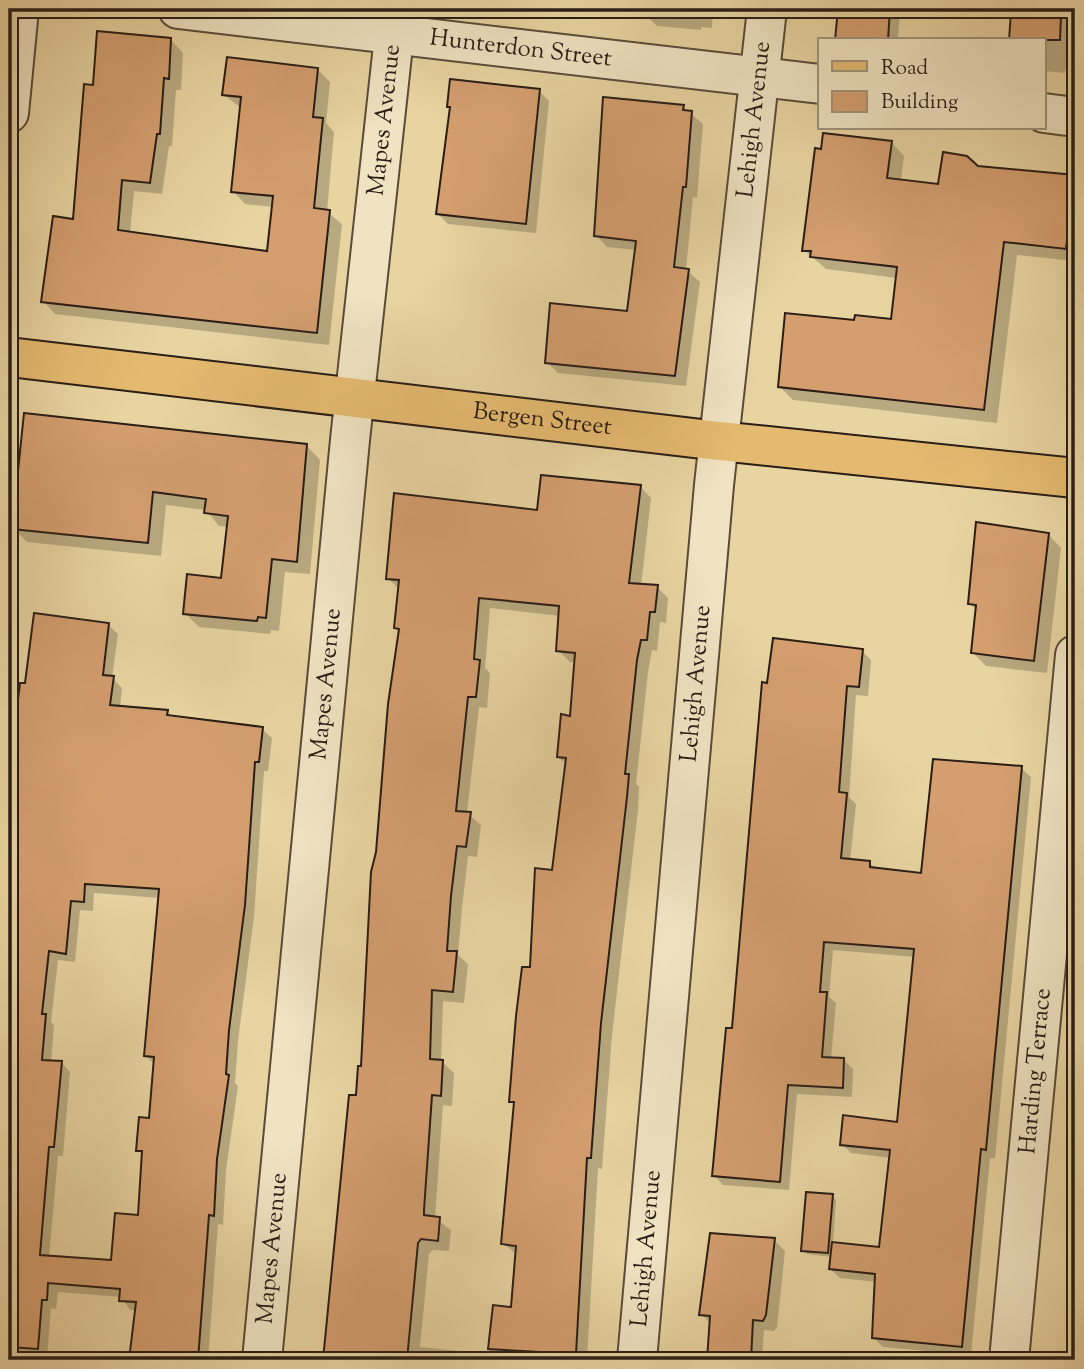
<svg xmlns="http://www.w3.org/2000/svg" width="1084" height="1369" viewBox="0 0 1084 1369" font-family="'Sorts Mill Goudy',serif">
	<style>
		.shadow { fill: #0003; fill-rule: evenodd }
		.building { fill: #d49e6f; stroke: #291d16; stroke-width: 2; fill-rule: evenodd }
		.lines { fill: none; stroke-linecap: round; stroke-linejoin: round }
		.minor-casing { stroke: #594b39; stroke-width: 42 }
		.major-casing { stroke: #291d16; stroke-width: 42 }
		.minor { stroke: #f0e3c2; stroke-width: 38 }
		.major { stroke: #e4ba70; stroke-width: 38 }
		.labels { text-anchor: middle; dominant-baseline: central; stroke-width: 5; stroke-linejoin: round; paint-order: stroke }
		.street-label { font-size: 24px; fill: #291d16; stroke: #f0e3c2 }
	</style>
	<rect width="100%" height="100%" fill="#e8d4a1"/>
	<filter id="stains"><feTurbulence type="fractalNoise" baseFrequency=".00286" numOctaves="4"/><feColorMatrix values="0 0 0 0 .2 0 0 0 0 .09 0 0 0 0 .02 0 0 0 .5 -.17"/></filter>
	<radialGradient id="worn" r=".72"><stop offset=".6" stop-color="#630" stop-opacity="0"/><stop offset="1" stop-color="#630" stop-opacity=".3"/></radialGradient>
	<g class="shadow">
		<polygon points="506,9 548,9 548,14"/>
		<polygon points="628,9 713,9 712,28 701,27 701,30 657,26 648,17 635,16"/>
		<polygon points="839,9 900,9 898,40 836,40"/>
		<polygon points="1018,9 1075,9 1075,43 1072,45 1070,70 1065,69 1065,73 1044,71 1044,40 1011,40 1013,14 1018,14"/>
		<polygon points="171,40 183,53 181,90 176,90 172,146 169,146 162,194 134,191 130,233 268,252 274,207 245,204 233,191 241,108 224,95 318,70 330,82 326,123 334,132 327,212 342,224 329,345 55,314 43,301 75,221 94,87"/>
		<polygon points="539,91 549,101 536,233 448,224 438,214 452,109 449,106"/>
		<polygon points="683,107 703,124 697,198 693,197 686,270 700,282 686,386 558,373 547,362 629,313 637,250 607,247 596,235"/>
		<polygon points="891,142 904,156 901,181 939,186 977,168 1075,177 1075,261 1017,255 997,423 793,400 780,387 856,322 893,321 897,278 826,269 804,250"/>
		<polygon points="307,446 320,460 310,574 285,572 279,631 271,630 270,634 199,627 185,613 222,579 228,527 219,526 206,510 166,505 161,556 27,542 13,528"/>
		<path d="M 640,486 L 651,498 L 641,586 L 657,587 L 668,598 L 666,623 L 660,622 L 657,651 L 652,650 L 648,672 L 636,784 L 639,787 L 638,810 L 612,1035 L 602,1169 L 598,1168 L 587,1360 L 325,1360 L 351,1097 L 358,1097 L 363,1068 L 377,852 L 400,632 L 396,628 L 400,590 L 388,578 L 539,511 ZM 490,608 L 560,616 L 558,650 L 570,662 L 576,662 L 572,717 L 558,757 L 567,765 L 554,872 L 531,969 L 511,1101 L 515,1105 L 503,1243 L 517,1255 L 513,1309 L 494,1307 L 489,1354 L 420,1347 L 429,1254 L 433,1250 L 449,1251 L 451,1230 L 435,1218 L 443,1105 L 452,1106 L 454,1073 L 441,1061 L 443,1001 L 464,1003 L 468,964 L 458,955 L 462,908 L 468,856 L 477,857 L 481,825 L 467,813 L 479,707 L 487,708 L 490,673 L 485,668 Z"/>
		<polygon points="1048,534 1061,548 1047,673 986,666 972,652 977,611 970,603"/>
		<path d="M 108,625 L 118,634 L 112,678 L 122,688 L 120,708 L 167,712 L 173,717 L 262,729 L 272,738 L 268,771 L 264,771 L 254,916 L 238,1041 L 235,1083 L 238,1086 L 226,1170 L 223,1225 L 218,1224 L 208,1360 L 131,1360 L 137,1310 L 130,1310 L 121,1297 L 58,1292 L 56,1309 L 51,1308 L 47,1358 L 26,1356 L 26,1360 L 9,1360 L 9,810 L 27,685 ZM 94,893 L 160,898 L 146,1056 L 155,1065 L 150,1120 L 138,1150 L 144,1156 L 139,1217 L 112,1262 L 49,1257 L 58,1156 L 63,1156 L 70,1072 L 61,1062 L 51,1062 L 54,1025 L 51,1022 L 58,960 L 75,962 L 80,910 L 93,911 Z"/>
		<polygon points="862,651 871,660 868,696 856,695 849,797 856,804 850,861 869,863 876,869 923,875 1021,768 1031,777 995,1158 990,1158 971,1355 883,1347 873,1337 877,1282 840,1278 830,1269 832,1257 807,1254 803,1250 832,1196 836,1200 833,1244 880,1249 891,1158 851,1153 842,1144 899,1124 915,957 833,950 829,997 836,1003 831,1059 844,1060 853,1069 852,1097 797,1094 789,1190 723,1185 714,1175 733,1030 769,685"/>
		<polygon points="1075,1207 1075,1239 1073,1237"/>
		<polygon points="774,1240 785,1251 777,1327 774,1331 764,1330 762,1360 708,1360 711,1324 701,1314"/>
		<polygon points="1075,1286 1075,1360 1070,1360"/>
	</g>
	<g class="building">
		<polygon points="838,9 890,9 888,40 835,40"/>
		<polygon points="1011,12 1061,16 1060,40 1009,40"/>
		<polygon points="97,31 171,38 169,79 164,78 160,134 157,134 150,183 122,180 118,230 267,251 273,196 231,192 241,97 222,95 227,57 318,68 313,117 323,118 314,208 330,210 317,333 41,302 53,216 73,219 84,84 93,85"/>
		<polygon points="450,79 540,89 526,224 436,214 450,107 447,107"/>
		<polygon points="603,97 684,105 683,110 692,111 686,187 683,187 674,267 689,269 675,376 545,363 550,303 627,311 636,241 594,236"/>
		<polygon points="823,133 892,141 887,178 938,184 943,152 967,156 978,166 1075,175 1066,249 1004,242 984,410 778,387 785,313 854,320 855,315 891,319 897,267 810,257 811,251 802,251 815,148 821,149"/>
		<polygon points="24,413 307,444 297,562 272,559 266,618 258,617 257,621 183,614 187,574 221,578 228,516 204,513 206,499 153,492 148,543 12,529"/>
		<polygon points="541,475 641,485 629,583 658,585 655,612 650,612 647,640 641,640 637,660 625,774 629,774 627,797 601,1023 591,1158 587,1158 576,1354 488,1349 493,1305 511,1307 516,1246 501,1244 514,1102 509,1102 516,1016 522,967 530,967 535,868 552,870 566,758 557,757 561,714 570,716 575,653 556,651 559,606 479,598 474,659 480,660 476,697 468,697 456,811 471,812 466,847 457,846 451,896 447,951 457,951 453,992 432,990 430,1059 443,1060 441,1096 432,1095 424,1210 424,1215 440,1217 438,1241 421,1239 418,1243 407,1360 323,1360 349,1095 356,1095 358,1066 361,1066 371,872 376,852 388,704 399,629 394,628 399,580 386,579 394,493 537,510"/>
		<polygon points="976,522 1049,533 1034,661 971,653 976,605 968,604"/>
		<path d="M 34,613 L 109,623 L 103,675 L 114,676 L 110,705 L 168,710 L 167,715 L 263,727 L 259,762 L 255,762 L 245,905 L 229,1030 L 226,1074 L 229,1075 L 217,1159 L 214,1216 L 209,1215 L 198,1360 L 129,1360 L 136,1302 L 119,1301 L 120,1289 L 48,1283 L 47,1300 L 42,1300 L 38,1349 L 9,1347 L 9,808 L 16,716 L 20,683 L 25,683 ZM 85,884 L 159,889 L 144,1056 L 154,1057 L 149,1118 L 139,1117 L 136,1151 L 142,1151 L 138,1215 L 115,1213 L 111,1260 L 40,1255 L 49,1147 L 54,1147 L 62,1061 L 42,1060 L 46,1014 L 42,1014 L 49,951 L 66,954 L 71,901 L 84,902 Z"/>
		<polygon points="773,638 863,649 859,687 847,686 839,792 847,793 841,858 870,861 870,867 921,873 933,759 1022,766 986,1150 981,1149 962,1347 872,1338 875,1274 829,1269 832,1242 879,1247 890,1150 840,1145 843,1115 897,1122 914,949 824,942 820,992 827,992 822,1057 844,1058 843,1088 788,1085 780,1182 712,1176 726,1028 732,1028 762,682 767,683"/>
		<polygon points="806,1192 833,1194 828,1253 801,1251"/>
		<polygon points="710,1233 775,1238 766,1315 763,1321 753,1320 751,1360 707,1360 710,1316 699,1315"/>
	</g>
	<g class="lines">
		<defs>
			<g id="minor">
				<path id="s1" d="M 178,9 L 820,84"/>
				<polyline points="9,113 19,9"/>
				<polyline points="1044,113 1075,117"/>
				<path id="s2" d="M 262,1360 L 350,440 L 397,9"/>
				<path id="s3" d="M 637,1360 L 714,485 L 767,9"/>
				<path id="s4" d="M 1009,1360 L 1075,655"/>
			</g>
			<g id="major">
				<path id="s5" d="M 9,357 L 719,441 L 1075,478"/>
			</g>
		</defs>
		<use href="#minor" class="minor-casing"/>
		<use href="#major" class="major-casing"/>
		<use href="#minor" class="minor"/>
		<use href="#major" class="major"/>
	</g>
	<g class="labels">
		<g class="street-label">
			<text stroke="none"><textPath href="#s1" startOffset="345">Hunterdon Street</textPath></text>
			<text stroke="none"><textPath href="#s2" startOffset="1246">Mapes Avenue</textPath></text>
			<text stroke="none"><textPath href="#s3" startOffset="1246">Lehigh Avenue</textPath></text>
			<text stroke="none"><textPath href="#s5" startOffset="537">Bergen Street</textPath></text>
			<text stroke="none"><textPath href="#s2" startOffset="679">Mapes Avenue</textPath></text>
			<text stroke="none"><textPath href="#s3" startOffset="679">Lehigh Avenue</textPath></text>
			<text stroke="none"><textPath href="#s4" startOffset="290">Harding Terrace</textPath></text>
			<text stroke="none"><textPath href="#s2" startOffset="112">Mapes Avenue</textPath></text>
			<text stroke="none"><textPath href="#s3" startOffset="112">Lehigh Avenue</textPath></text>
		</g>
	</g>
	<rect width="1084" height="1369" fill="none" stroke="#e8d4a1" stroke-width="35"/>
	<rect x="10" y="10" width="1063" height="1348" fill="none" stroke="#291d16" stroke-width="3.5"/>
	<rect x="18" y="18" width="1049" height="1334" fill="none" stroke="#291d16" stroke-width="2"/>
	<rect x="818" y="38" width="228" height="91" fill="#f0e3c2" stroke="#a0947d" stroke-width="2"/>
	<rect x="832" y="61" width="35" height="10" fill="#e4ba70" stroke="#a0947d" stroke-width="2"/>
	<text x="881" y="74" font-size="21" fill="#291d16">Road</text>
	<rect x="832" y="91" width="35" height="21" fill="#d49e6f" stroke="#a0947d" stroke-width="2"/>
	<text x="881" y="108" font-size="21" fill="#291d16">Building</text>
	<rect width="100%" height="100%" filter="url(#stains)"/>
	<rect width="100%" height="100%" fill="url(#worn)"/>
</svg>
